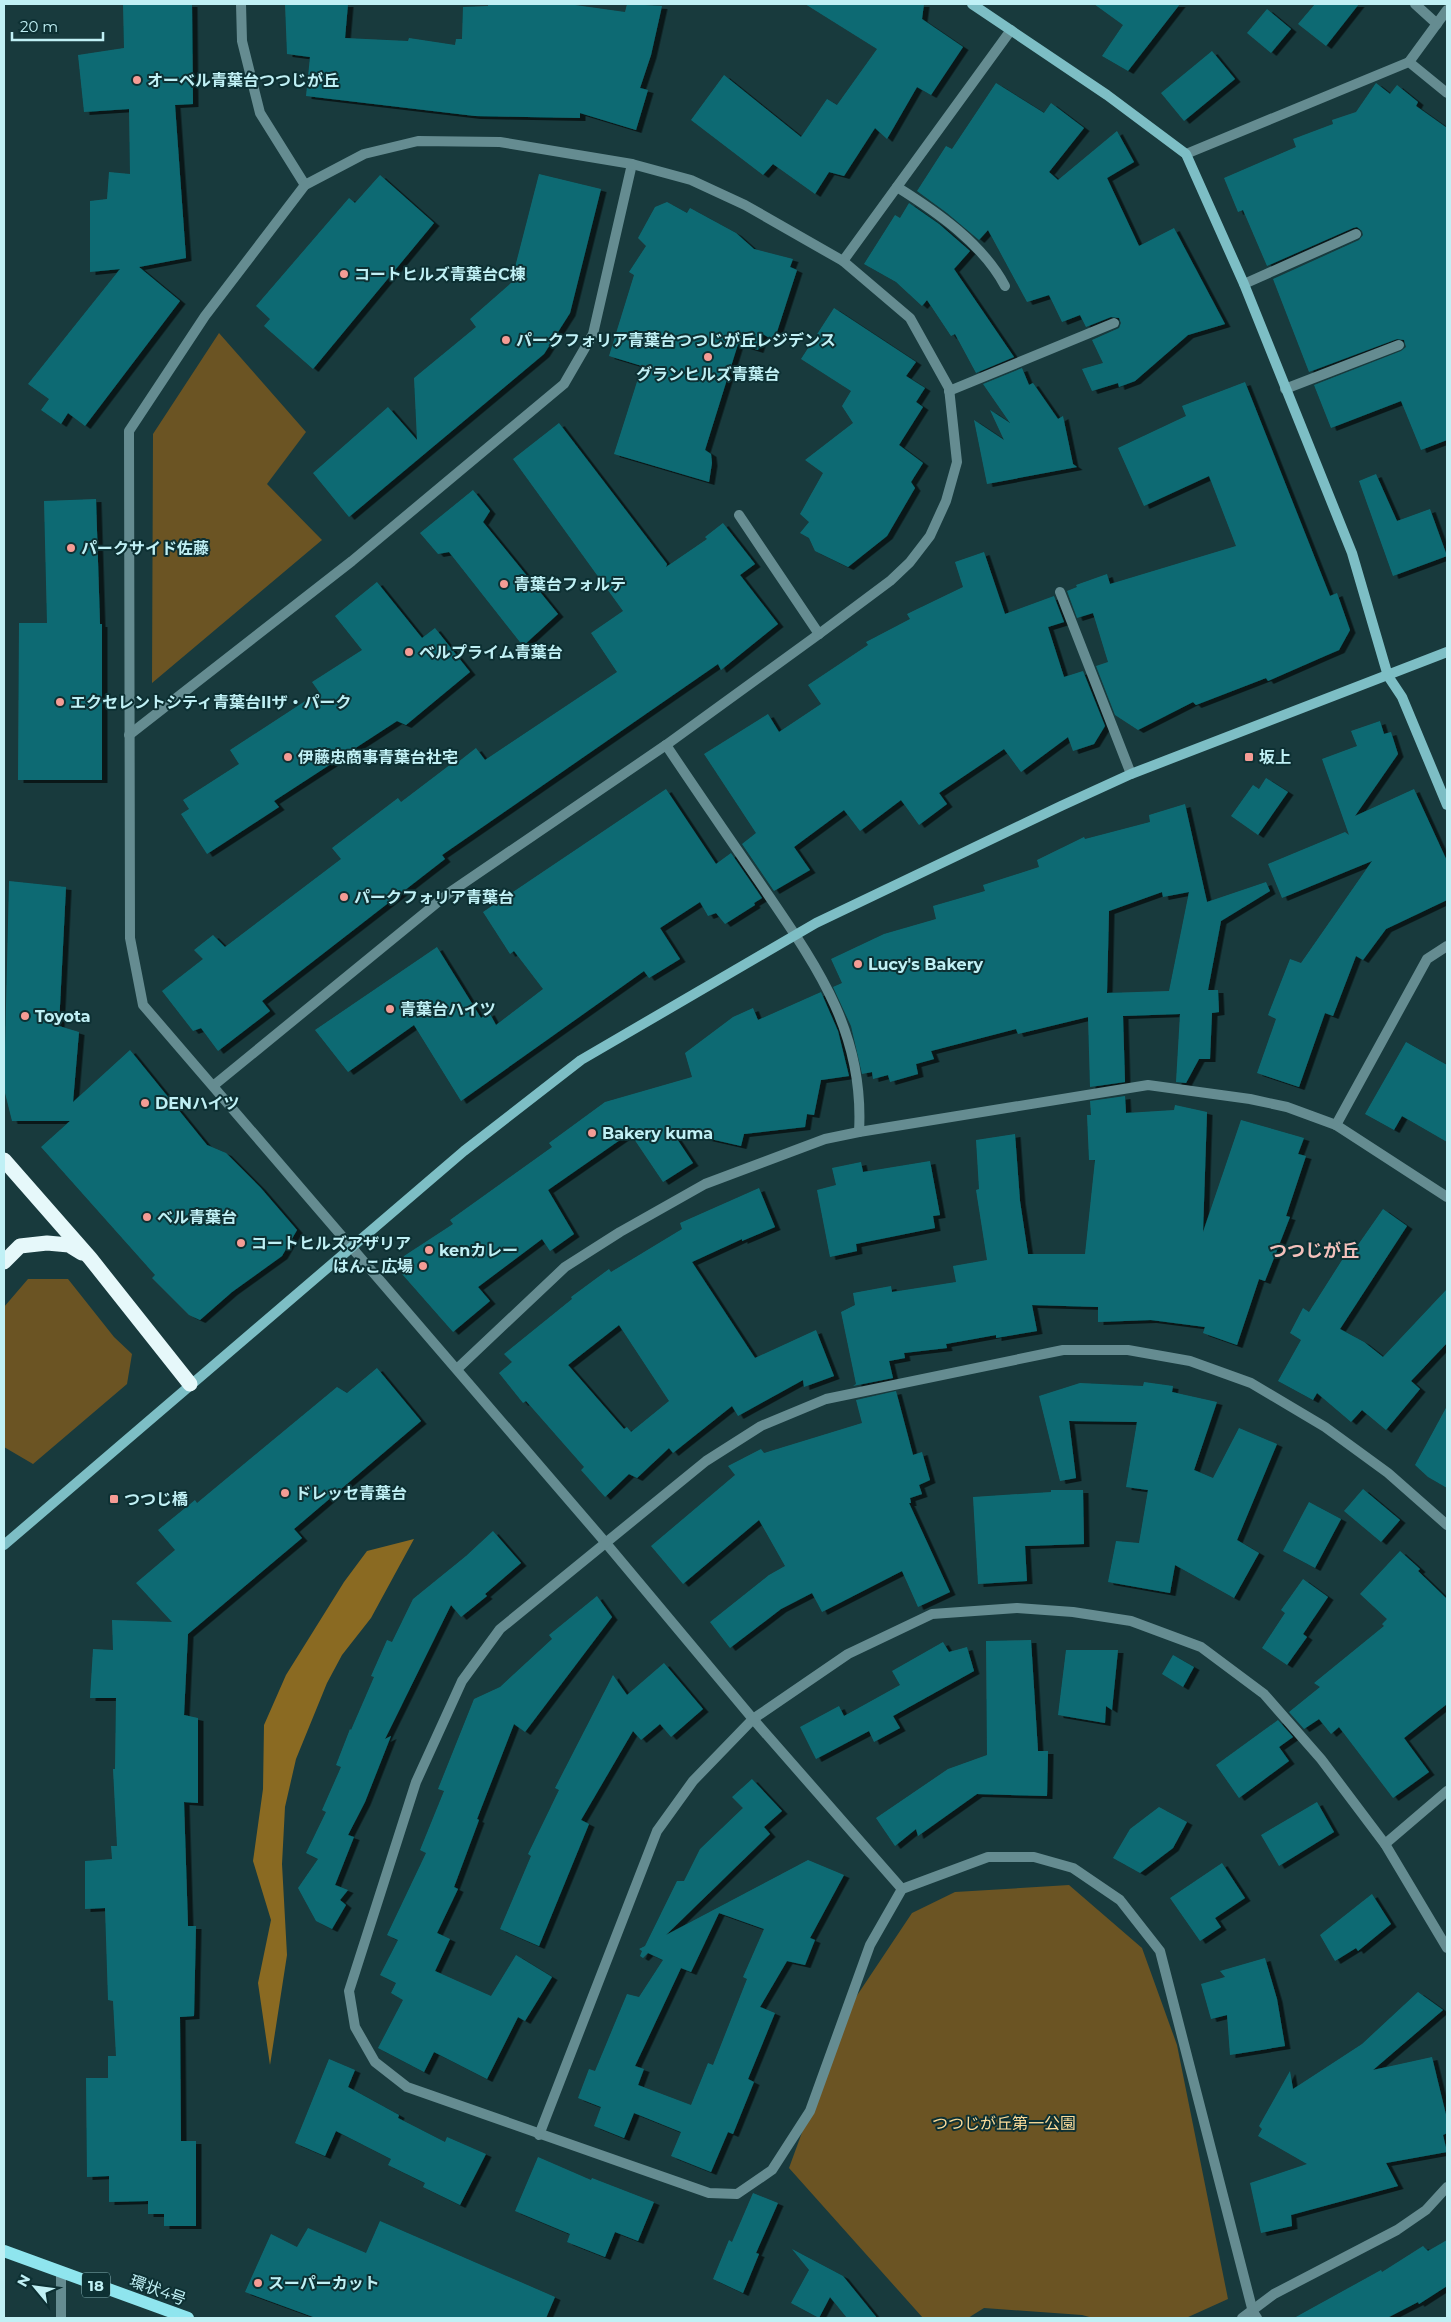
<svg xmlns="http://www.w3.org/2000/svg" width="1451" height="2322" viewBox="0 0 1451 2322" font-family="Montserrat,'Noto Sans JP',sans-serif">
	<style>
		.green { fill: #6b5423 }
		.forest { fill: #8a6a22 }
		.building { fill: #0e6b73; fill-rule: evenodd; filter: url(#shadow) }
		.lines { fill: none; stroke-linecap: round; stroke-linejoin: round }
		.street { stroke: #658c91; stroke-width: 10 }
		.secondary { stroke: #7dbec5; stroke-width: 10 }
		.primary { stroke: #8fe5ee; stroke-width: 12 }
		.highway { stroke: #e6f8fa; stroke-width: 15 }
		.poi-dot { fill: #f59c95; stroke: #0d3033; stroke-width: 2 }
		.labels { text-anchor: middle; dominant-baseline: central; stroke-width: 4; stroke-linejoin: round; paint-order: stroke }
		.shield { fill: #0d3033; stroke: #8ab6bb; stroke-width: 1 }
		.shield-label { font-size: 15px; font-weight: bold; fill: #c0f0f5 }
		.poi-label { font-size: 16px; font-weight: bold; fill: #c0f0f5; stroke: #0d3033; text-anchor: start }
		.park-label { font-size: 16px; fill: #fddd9b; stroke: #0d3033 }
		.street-label { font-size: 16px; fill: #c0f0f5; stroke: #0d3033 }
		.neighbourhood-label { font-size: 18px; font-weight: bold; fill: #f4c1bc; stroke: #0d3033 }
	</style>
	<defs>
		<filter id="shadow"><feDropShadow dx="5.5" dy="3" stdDeviation="0" flood-color="#0009"/></filter>
	</defs>
	<rect width="100%" height="100%" fill="#183a3d"/>
	<g class="green">
		<polygon points="219,333 306,432 267,484 322,540 152,683 153,434"/>
		<polygon points="28,1279 68,1279 114,1337 132,1354 127,1384 33,1464 4,1447 4,1307"/>
		<polygon points="1069,1885 1142,1948 1177,2045 1228,2299 1186,2318 1093,2318 1082,2315 984,2308 968,2318 923,2318 789,2168 846,2012 912,1913 955,1892"/>
	</g>
	<polygon class="forest" points="414,1539 371,1618 342,1655 327,1683 296,1759 285,1807 282,1864 287,1955 270,2065 258,1983 271,1920 253,1861 263,1789 264,1725 286,1675 344,1582 367,1551"/>
	<g class="building">
		<polygon points="123,4 192,4 193,104 175,105 186,258 139,267 180,301 85,426 68,413 61,424 41,410 49,399 28,384 120,269 90,272 90,201 107,199 109,172 130,174 129,109 84,112 78,55 124,48"/>
		<polygon points="285,4 348,4 345,38 408,41 409,38 455,45 456,39 462,39 463,7 488,6 488,4 568,4 625,12 627,4 662,6 651,55 640,88 648,90 636,130 580,113 580,118 475,116 306,96 310,57 287,54"/>
		<polygon points="805,4 924,4 922,19 963,47 931,95 917,87 887,139 875,128 844,176 829,172 815,194 773,164 763,175 691,120 724,75 801,137 827,99 837,105 877,49"/>
		<polygon points="1094,4 1180,4 1128,71 1102,56 1123,25"/>
		<polygon points="1315,4 1359,4 1326,46 1298,24"/>
		<polygon points="1267,9 1291,29 1271,53 1247,33"/>
		<polygon points="1212,51 1235,79 1184,121 1161,93"/>
		<polygon points="996,83 1044,113 1051,103 1084,128 1049,172 1058,180 1117,131 1134,162 1107,178 1139,246 1174,228 1225,324 1188,335 1135,381 1119,387 1118,383 1092,391 1082,369 1103,363 1092,340 1119,328 1121,323 1119,318 1111,317 1086,327 1080,315 1062,322 1049,295 1027,302 988,230 979,240 947,213 917,191 946,146 952,149"/>
		<polygon points="1376,83 1390,94 1397,85 1418,102 1416,106 1447,128 1447,440 1421,450 1401,401 1331,428 1314,385 1401,351 1406,347 1404,340 1397,339 1309,372 1273,279 1359,240 1363,235 1362,231 1357,227 1353,228 1267,266 1243,210 1238,212 1224,178 1296,147 1293,139 1333,124 1332,120 1356,112"/>
		<polygon points="539,174 601,189 570,313 544,354 349,517 313,473 388,407 417,440 414,378 476,327 470,319 519,276 513,275"/>
		<polygon points="380,175 434,223 313,369 264,326 270,319 256,306 349,198 355,203"/>
		<polygon points="667,202 687,213 690,208 736,233 754,249 793,259 790,267 797,270 774,341 763,334 758,350 738,344 705,450 711,454 712,463 709,482 614,454 642,366 609,356 634,275 629,272 646,246 638,238 655,207"/>
		<polygon points="909,203 939,224 970,251 954,269 1014,357 976,373 955,334 951,336 927,300 922,306 896,282 864,264 895,215 900,218"/>
		<polygon points="834,308 916,362 906,376 925,388 916,402 923,407 899,445 923,463 911,482 915,488 887,536 848,567 815,551 809,538 800,533 809,522 800,514 823,473 805,460 853,423 842,406 851,391 801,359"/>
		<polygon points="1022,368 1029,385 1033,383 1058,419 1063,416 1073,464 1077,467 987,484 974,420 1004,440 990,410 1010,423 983,384"/>
		<polygon points="1245,382 1330,596 1337,593 1350,630 1339,650 1325,656 1268,681 1266,678 1196,705 1193,702 1138,730 1115,715 1096,666 1108,662 1093,613 1077,618 1067,591 1077,587 1076,585 1107,574 1110,584 1236,546 1209,476 1144,506 1118,448 1186,416 1182,406"/>
		<polygon points="559,423 667,564 666,567 707,539 705,537 723,523 755,564 740,575 778,624 721,670 718,664 442,855 445,859 262,1001 270,1011 218,1051 201,1028 193,1031 162,991 203,959 194,950 213,935 225,947 341,859 332,848 398,798 401,802 451,764 453,766 476,748 485,760 617,672 591,633 623,611 513,459"/>
		<polygon points="1376,474 1397,521 1430,509 1447,556 1393,576 1359,481"/>
		<polygon points="473,490 490,511 483,522 558,614 523,646 449,552 438,554 420,533"/>
		<polygon points="96,499 100,624 102,624 102,780 18,780 19,623 47,623 44,501"/>
		<polygon points="984,552 1005,614 1054,596 1064,622 1048,627 1064,677 1083,671 1105,726 1094,744 1073,751 1068,737 1021,772 1004,749 939,793 947,804 919,825 901,800 860,831 844,810 794,847 810,870 774,891 742,844 756,833 704,754 768,714 779,732 821,704 808,685 868,645 866,642 910,619 907,614 963,587 955,562"/>
		<polygon points="377,582 422,638 435,628 470,672 406,725 397,721 274,801 279,807 207,854 181,814 189,809 183,800 239,764 230,750 319,692 312,682 362,650 335,616"/>
		<polygon points="1380,721 1384,734 1391,732 1398,754 1355,816 1414,789 1447,861 1447,900 1386,929 1363,960 1356,956 1333,1016 1325,1013 1299,1087 1257,1073 1276,1019 1268,1015 1290,959 1301,963 1372,861 1282,898 1268,864 1345,832 1349,835 1322,759 1357,746 1351,731"/>
		<polygon points="1266,778 1288,792 1258,835 1231,816 1253,785 1259,789"/>
		<polygon points="666,789 716,864 731,853 762,898 754,903 755,905 725,924 716,913 708,916 700,902 660,928 680,959 649,978 644,971 461,1101 414,1025 348,1072 315,1030 437,947 481,1018 489,1012 496,1025 543,989 514,951 510,954 483,912"/>
		<path d="M 1185,804 L 1207,902 L 1266,882 L 1270,891 L 1221,921 L 1208,990 L 1218,990 L 1219,1012 L 1212,1013 L 1210,1059 L 1199,1059 L 1186,1083 L 1176,1082 L 1180,1014 L 1123,1016 L 1125,1082 L 1090,1087 L 1088,1017 L 1018,1034 L 1016,1029 L 931,1051 L 934,1059 L 916,1064 L 918,1074 L 890,1082 L 888,1075 L 873,1079 L 872,1072 L 862,1074 L 851,1026 L 833,987 L 842,983 L 831,959 L 884,934 L 936,919 L 933,906 L 985,891 L 983,885 L 1039,867 L 1037,860 L 1084,837 L 1085,839 L 1150,822 L 1149,815 ZM 1162,892 L 1163,897 L 1189,892 L 1169,991 L 1107,993 L 1109,911 Z"/>
		<polygon points="9,881 66,887 59,1026 79,1032 73,1102 130,1050 207,1145 226,1153 260,1187 297,1230 282,1256 232,1292 200,1320 189,1315 152,1278 155,1275 41,1147 70,1121 12,1121 4,1089"/>
		<polygon points="821,992 838,1031 849,1076 821,1080 814,1115 807,1114 805,1127 744,1134 741,1146 671,1130 693,1163 663,1182 630,1133 548,1190 574,1234 550,1251 542,1239 478,1287 490,1301 453,1332 402,1274 404,1256 453,1224 450,1220 552,1147 549,1143 605,1102 692,1077 685,1053 733,1017 753,1008 758,1020"/>
		<polygon points="1406,1042 1447,1065 1447,1142 1402,1116 1394,1130 1365,1114"/>
		<polygon points="1125,1096 1126,1113 1174,1110 1175,1105 1207,1112 1203,1232 1241,1120 1304,1138 1298,1154 1306,1156 1286,1216 1290,1217 1265,1281 1259,1279 1237,1345 1203,1333 1205,1327 1151,1320 1098,1322 1098,1307 1032,1305 1037,1331 996,1338 996,1335 946,1344 947,1348 904,1353 905,1358 889,1361 893,1378 853,1386 856,1384 841,1312 855,1305 853,1293 891,1286 892,1292 956,1282 953,1266 987,1260 976,1190 979,1189 976,1140 1015,1134 1020,1201 1028,1254 1085,1254 1095,1160 1089,1160 1087,1115 1091,1115 1090,1101"/>
		<polygon points="930,1161 940,1215 933,1216 935,1228 856,1244 857,1251 830,1257 817,1190 836,1185 832,1168 861,1162 863,1172"/>
		<path d="M 759,1188 L 775,1227 L 742,1241 L 742,1239 L 692,1262 L 755,1358 L 816,1330 L 834,1376 L 804,1387 L 803,1380 L 738,1416 L 732,1406 L 673,1453 L 669,1448 L 637,1478 L 629,1474 L 605,1497 L 581,1470 L 584,1467 L 526,1401 L 523,1403 L 499,1373 L 512,1362 L 504,1354 L 572,1299 L 571,1297 L 609,1269 L 611,1272 L 682,1229 L 680,1223 ZM 619,1325 L 669,1401 L 631,1432 L 627,1427 L 624,1429 L 568,1365 Z"/>
		<polygon points="1383,1209 1407,1226 1340,1329 1364,1342 1383,1357 1447,1289 1447,1343 1411,1381 1420,1389 1386,1430 1362,1410 1351,1422 1317,1393 1313,1400 1278,1381 1301,1340 1290,1333 1303,1308 1309,1312 1349,1249 1353,1252"/>
		<polygon points="377,1368 421,1421 294,1529 302,1538 188,1634 184,1715 198,1718 198,1803 184,1802 188,1926 196,1926 194,2016 180,2017 181,2141 196,2141 196,2226 164,2226 164,2214 148,2214 148,2201 109,2202 109,2176 87,2177 86,2078 108,2078 108,2056 116,2056 113,2001 108,2000 105,1908 85,1909 85,1861 112,1859 111,1846 117,1846 113,1769 115,1769 116,1698 90,1698 93,1649 113,1650 112,1620 172,1622 136,1583 175,1550 158,1530 195,1500 197,1503 337,1387 347,1393"/>
		<polygon points="1144,1382 1173,1386 1172,1392 1217,1402 1194,1470 1213,1478 1239,1428 1277,1444 1237,1540 1259,1553 1234,1598 1175,1565 1170,1593 1108,1582 1116,1541 1139,1543 1148,1490 1126,1487 1137,1422 1069,1421 1076,1478 1060,1481 1039,1396 1080,1383 1143,1386"/>
		<polygon points="896,1391 913,1455 922,1452 930,1480 919,1485 922,1494 910,1498 911,1503 909,1503 950,1592 918,1607 902,1571 822,1612 812,1593 781,1609 730,1648 710,1622 769,1575 785,1566 759,1520 683,1584 651,1546 735,1475 728,1466 761,1449 764,1453 862,1423 856,1400"/>
		<polygon points="1447,1406 1447,1488 1428,1477 1415,1465"/>
		<polygon points="1363,1489 1400,1520 1381,1542 1344,1511"/>
		<polygon points="1051,1490 1083,1490 1084,1544 1025,1546 1027,1581 978,1584 973,1497 1051,1492"/>
		<polygon points="1309,1502 1341,1519 1315,1568 1283,1551"/>
		<polygon points="493,1531 521,1563 485,1594 487,1596 461,1617 451,1605 385,1739 391,1736 365,1802 348,1835 354,1837 335,1885 348,1890 340,1900 346,1905 332,1929 316,1921 298,1888 318,1859 306,1853 326,1812 322,1810 341,1767 336,1765 350,1729 351,1730 374,1677 371,1676 387,1640 392,1642 413,1599 466,1556"/>
		<polygon points="1400,1551 1420,1569 1418,1571 1447,1599 1447,1704 1404,1738 1429,1772 1393,1798 1339,1727 1331,1734 1319,1719 1304,1729 1289,1712 1320,1687 1314,1683 1384,1626 1382,1624 1387,1619 1360,1594"/>
		<polygon points="1303,1579 1328,1597 1303,1634 1307,1637 1287,1665 1262,1648 1285,1613 1281,1610"/>
		<polygon points="597,1596 612,1617 525,1732 514,1724 477,1819 479,1820 454,1887 458,1889 437,1933 450,1939 435,1971 491,1996 516,1955 552,1977 525,2021 518,2017 487,2079 434,2052 424,2072 378,2048 403,2000 391,1993 396,1983 380,1975 398,1940 387,1935 426,1853 420,1850 444,1791 438,1789 474,1699 500,1687 552,1639 549,1635"/>
		<polygon points="1031,1640 1038,1751 1048,1751 1047,1796 977,1794 918,1836 916,1829 895,1846 876,1818 948,1769 987,1755 986,1641"/>
		<polygon points="943,1642 949,1652 967,1647 974,1671 893,1716 900,1728 874,1742 869,1731 816,1759 800,1727 839,1706 844,1716 900,1685 892,1671"/>
		<polygon points="1066,1650 1118,1650 1112,1710 1106,1706 1105,1723 1058,1715"/>
		<polygon points="1173,1655 1194,1667 1183,1687 1162,1674"/>
		<polygon points="664,1663 703,1709 671,1737 660,1724 641,1740 633,1731 581,1820 589,1824 539,1946 500,1929 531,1856 528,1854 559,1790 555,1788 613,1675 627,1695"/>
		<polygon points="1278,1720 1293,1737 1279,1747 1289,1761 1239,1798 1216,1765"/>
		<path d="M 752,1779 L 782,1811 L 764,1827 L 770,1834 L 666,1935 L 808,1860 L 844,1875 L 810,1938 L 815,1940 L 805,1965 L 787,1961 L 760,2007 L 775,2013 L 748,2079 L 754,2082 L 733,2134 L 728,2132 L 711,2172 L 671,2156 L 681,2132 L 634,2113 L 624,2138 L 594,2126 L 601,2107 L 578,2098 L 589,2069 L 595,2071 L 627,1994 L 639,1997 L 663,1960 L 648,1953 L 643,1958 L 640,1956 L 642,1951 L 639,1949 L 645,1946 L 677,1881 L 684,1881 L 700,1849 L 743,1808 L 732,1797 ZM 719,1913 L 764,1929 L 743,1977 L 747,1979 L 713,2065 L 708,2063 L 691,2105 L 638,2085 L 644,2069 L 635,2066 L 681,1968 L 691,1972 Z"/>
		<polygon points="1317,1802 1334,1832 1279,1866 1261,1835"/>
		<polygon points="1159,1807 1187,1822 1173,1848 1140,1873 1113,1858 1130,1829"/>
		<polygon points="1222,1863 1245,1898 1215,1918 1221,1927 1200,1941 1170,1898"/>
		<polygon points="1372,1894 1391,1924 1358,1951 1356,1948 1335,1961 1320,1935"/>
		<polygon points="1265,1958 1277,1999 1285,2046 1230,2055 1227,2015 1211,2019 1201,1984 1225,1977 1220,1971"/>
		<polygon points="1418,1992 1443,2010 1373,2070 1432,2057 1447,2119 1447,2133 1443,2135 1447,2152 1386,2163 1398,2186 1291,2215 1292,2226 1261,2233 1250,2183 1307,2164 1258,2136 1262,2129 1259,2126 1290,2071 1293,2089 1362,2044"/>
		<polygon points="329,2059 355,2070 348,2087 399,2115 398,2118 445,2142 447,2137 486,2154 460,2205 423,2187 425,2183 388,2165 391,2159 336,2131 325,2156 295,2143"/>
		<polygon points="538,2157 591,2180 592,2178 654,2202 638,2241 615,2232 605,2257 567,2242 570,2234 515,2211"/>
		<polygon points="753,2193 778,2203 756,2253 759,2254 743,2293 713,2279 729,2240 732,2242"/>
		<polygon points="380,2221 555,2297 546,2318 316,2318 245,2292 271,2234 297,2247 308,2228 366,2253"/>
		<polygon points="1447,2240 1447,2286 1419,2304 1418,2302 1387,2318 1294,2318 1381,2270 1382,2272 1423,2246 1428,2251"/>
		<polygon points="792,2249 843,2276 877,2318 847,2318 830,2297 819,2318 791,2303 809,2270"/>
	</g>
	<g class="lines">
		<g class="street">
			<polyline points="241,4 242,41 260,113 305,185"/>
			<polyline points="1415,4 1437,24"/>
			<polyline points="1409,62 1447,10"/>
			<polyline points="1186,154 1409,62 1447,93"/>
			<path d="M 897,187 C 937,212 983,244 1005,286"/>
			<polyline points="843,261 1011,30"/>
			<polyline points="1244,284 1356,234"/>
			<polyline points="1285,389 1399,345"/>
			<polyline points="949,391 1114,323"/>
			<polyline points="739,515 819,634"/>
			<polyline points="1060,592 1131,774"/>
			<polyline points="129,735 352,561 564,384 593,334 632,164"/>
			<path d="M 666,745 C 696,790 727,835 758,880 C 813,961 865,1029 859,1132"/>
			<polyline points="213,1086 449,893 666,745 819,634 890,581 910,562 930,536 946,501 957,462 949,388 910,318 843,261 745,205 691,180 632,164 500,142 418,141 364,154 305,185 205,316 129,431 130,938 143,1005 605,1542 753,1719 902,1889"/>
			<polyline points="1336,1125 1427,959 1447,946"/>
			<polyline points="457,1369 565,1267 620,1232 705,1184 825,1139 859,1132 1148,1085 1250,1099 1287,1107 1336,1125 1447,1197"/>
			<polyline points="1385,1844 1447,1791"/>
			<polyline points="539,2135 657,1831 693,1781 753,1719 848,1654 932,1614 1017,1608 1073,1612 1131,1621 1201,1647 1264,1694 1321,1759 1385,1844 1447,1948"/>
			<polyline points="61,2318 61,2273"/>
			<polyline points="1242,2318 1274,2294 1397,2230 1426,2210 1447,2187"/>
			<polyline points="1257,2318 1253,2312 1160,1951 1120,1900 1073,1868 1034,1857 988,1857 902,1889 870,1945 810,2111 772,2170 737,2194 709,2193 407,2087 375,2062 355,2027 349,1991 416,1782 462,1681 500,1629 706,1461 761,1426 826,1399 1063,1350 1128,1350 1190,1361 1251,1383 1325,1427 1388,1473 1447,1525"/>
		</g>
		<g class="secondary">
			<polyline points="972,4 1107,95 1186,154 1244,284 1352,553 1388,676 1402,697 1447,805"/>
			<polyline points="4,1545 464,1151 581,1060 816,923 1061,806 1131,774 1447,652"/>
		</g>
		<polyline class="primary" points="4,2251 188,2318"/>
		<g class="highway">
			<polyline points="4,1160 90,1258 190,1384"/>
			<polyline points="4,1262 20,1246 47,1243 69,1245 82,1253"/>
		</g>
	</g>
	<g class="poi-dot">
		<circle cx="137" cy="80" r="5"/>
		<circle cx="344" cy="274" r="5"/>
		<circle cx="506" cy="340" r="5"/>
		<circle cx="708" cy="357" r="5"/>
		<circle cx="71" cy="548" r="5"/>
		<circle cx="504" cy="584" r="5"/>
		<circle cx="409" cy="652" r="5"/>
		<circle cx="60" cy="702" r="5"/>
		<circle cx="288" cy="757" r="5"/>
		<rect x="1244" y="752" width="10" height="10" rx="2.5"/>
		<circle cx="344" cy="897" r="5"/>
		<circle cx="858" cy="964" r="5"/>
		<circle cx="390" cy="1009" r="5"/>
		<circle cx="25" cy="1016" r="5"/>
		<circle cx="145" cy="1103" r="5"/>
		<circle cx="592" cy="1133" r="5"/>
		<circle cx="147" cy="1217" r="5"/>
		<circle cx="241" cy="1243" r="5"/>
		<circle cx="429" cy="1250" r="5"/>
		<circle cx="423" cy="1266" r="5"/>
		<circle cx="285" cy="1493" r="5"/>
		<rect x="109" y="1494" width="10" height="10" rx="2.5"/>
		<circle cx="258" cy="2283" r="5"/>
	</g>
	<g class="labels">
		<rect class="shield" x="82" y="2272.5" width="28" height="25" rx="4"/>
		<g class="shield-label">
			<text x="96" y="2285">18</text>
		</g>
		<g class="poi-label">
			<text x="147" y="80">オーベル青葉台つつじが丘</text>
			<text x="354" y="274">コートヒルズ青葉台C棟</text>
			<text x="516" y="340">パークフォリア青葉台つつじが丘レジデンス</text>
			<text x="708" y="374" text-anchor="middle">グランヒルズ青葉台</text>
			<text x="81" y="548">パークサイド佐藤</text>
			<text x="514" y="584">青葉台フォルテ</text>
			<text x="419" y="652">ベルプライム青葉台</text>
			<text x="70" y="702">エクセレントシティ青葉台IIザ・パーク</text>
			<text x="298" y="757">伊藤忠商事青葉台社宅</text>
			<text x="1259" y="757">坂上</text>
			<text x="354" y="897">パークフォリア青葉台</text>
			<text x="868" y="964">Lucy's Bakery</text>
			<text x="400" y="1009">青葉台ハイツ</text>
			<text x="35" y="1016">Toyota</text>
			<text x="155" y="1103">DENハイツ</text>
			<text x="602" y="1133">Bakery kuma</text>
			<text x="157" y="1217">ベル青葉台</text>
			<text x="251" y="1243">コートヒルズアザリア</text>
			<text x="439" y="1250">kenカレー</text>
			<text x="413" y="1266" text-anchor="end">はんこ広場</text>
			<text x="295" y="1493">ドレッセ青葉台</text>
			<text x="124" y="1499">つつじ橋</text>
			<text x="268" y="2283">スーパーカット</text>
		</g>
		<g class="park-label">
			<text x="1004" y="2123">つつじが丘第一公園</text>
		</g>
		<g class="street-label">
			<text transform="translate(158 2290) rotate(20)">環状4号</text>
		</g>
		<g class="neighbourhood-label">
			<text x="1314" y="1251">つつじが丘</text>
		</g>
	</g>
	<rect width="1451" height="2322" fill="none" stroke="#c0f0f5" stroke-width="10"/>
	<g transform="translate(35 2287) rotate(299)" stroke="#0d3033" stroke-width="4" paint-order="stroke">
	<path d="M0-4L9 19L0 12L-9 19Z" fill="#c0f0f5"/>
	<text y="-8" font-size="14" font-weight="bold" text-anchor="middle" fill="#c0f0f5">N</text>
	</g>
	<path d="M12 32v8h91v-8" fill="none" stroke="#c0f0f5" stroke-width="2.5"/>
	<text x="20" y="32" font-size="15" fill="#c0f0f5" stroke="#0d3033" stroke-width="4" paint-order="stroke">20 m</text>
</svg>
